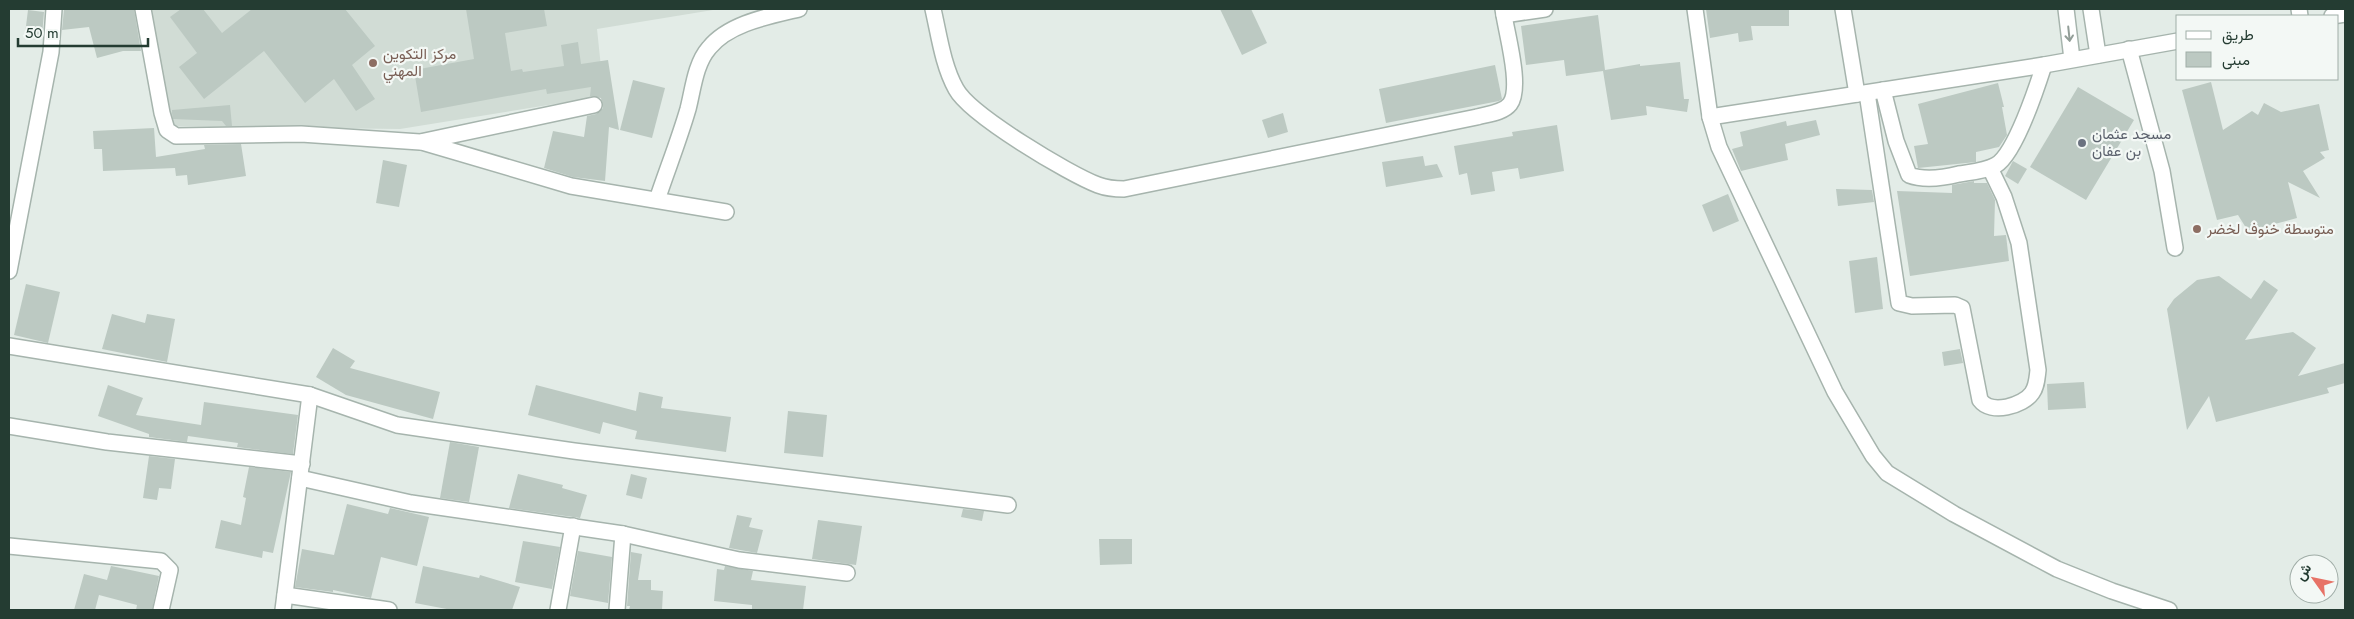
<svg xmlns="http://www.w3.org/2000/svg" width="2354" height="619" viewBox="0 0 2354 619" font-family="Jost,Vazirmatn,sans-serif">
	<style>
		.built { fill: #d1dcd5 }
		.building { fill: #bcc9c2 }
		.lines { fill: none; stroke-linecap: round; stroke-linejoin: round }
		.minor-casing { stroke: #a6b4ad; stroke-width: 18 }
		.minor { stroke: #fff; stroke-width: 15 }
		.oneway { stroke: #929e98 }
		.education-dot { fill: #8d6e63; stroke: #f3f8f5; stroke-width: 2 }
		.worship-dot { fill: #6b7280; stroke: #f3f8f5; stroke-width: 2 }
		.labels { text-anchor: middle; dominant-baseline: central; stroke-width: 4.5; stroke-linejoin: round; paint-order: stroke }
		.education-label { font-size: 15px; fill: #785e54; stroke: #f3f8f5; text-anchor: start }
		.worship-label { font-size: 15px; fill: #5b616d; stroke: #f3f8f5; text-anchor: start }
	</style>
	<rect width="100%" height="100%" fill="#e3ece7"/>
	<polygon class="built" points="136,9 719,9 597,29 604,96 400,129 158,126"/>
	<g class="building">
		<polygon points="64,9 134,9 141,51 123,51 97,58 89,27 62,30"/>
		<polygon points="181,9 203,9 222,33 252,9 345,9 375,46 352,65 375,99 356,111 334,79 305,103 264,51 204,99 179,67 197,53 170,17"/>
		<polygon points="466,9 544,9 547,26 505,33 511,71 522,69 523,72 564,66 561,45 578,42 581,64 608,60 619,130 609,127 605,181 573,177 544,168 553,131 584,137 587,116 596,114 603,108 601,98 590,96 591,87 547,94 546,89 421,112 414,70 474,59"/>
		<polygon points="1220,9 1251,9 1267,43 1242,55"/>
		<polygon points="1706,9 1789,9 1789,26 1751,26 1753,40 1739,42 1738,33 1710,38"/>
		<polygon points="28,10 44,12 42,36 25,34"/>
		<polygon points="1598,15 1605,70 1640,64 1640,66 1680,62 1684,99 1689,99 1687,112 1646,106 1647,115 1611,120 1603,71 1566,76 1564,60 1526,65 1521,26"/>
		<polygon points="1495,65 1502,99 1499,101 1386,123 1379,89"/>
		<polygon points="633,80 665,88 652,138 620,130"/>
		<polygon points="2211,82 2223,130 2252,111 2258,115 2264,103 2281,112 2319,104 2329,150 2320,152 2325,158 2303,171 2320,198 2288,182 2297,218 2248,231 2238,215 2217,220 2182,90"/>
		<polygon points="1998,83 2004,107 2002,107 2007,135 1999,147 1976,152 1976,162 1918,168 1914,146 1928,144 1918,104"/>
		<polygon points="2078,87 2134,120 2086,200 2030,167"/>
		<polygon points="230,105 232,126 226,126 222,121 173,119 172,113 172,110"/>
		<polygon points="1283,113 1288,132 1268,138 1262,120"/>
		<polygon points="1816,120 1820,135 1785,144 1788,160 1741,171 1732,149 1743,146 1740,132 1786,121 1787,126"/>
		<polygon points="1557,125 1564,171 1520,179 1518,168 1492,172 1495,191 1471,195 1467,173 1459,175 1454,146 1513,136 1512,132"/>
		<polygon points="154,128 156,157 205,149 204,145 241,144 246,176 188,185 187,175 176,176 175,168 103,171 102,149 94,149 93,131"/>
		<polygon points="1423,156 1425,166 1437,164 1443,177 1386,187 1382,162"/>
		<polygon points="383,160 407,165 399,207 376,203"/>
		<polygon points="2013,161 2027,169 2018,184 2005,176"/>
		<polygon points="1974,181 1974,183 1987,183 1995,200 1994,236 2006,235 2009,261 1910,276 1897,191 1952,193 1952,185"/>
		<polygon points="1836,189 1872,190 1874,202 1838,206"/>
		<polygon points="1728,194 1739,221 1713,232 1702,205"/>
		<polygon points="1877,257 1883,309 1855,313 1849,261"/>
		<polygon points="2219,276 2251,299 2264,280 2278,290 2245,340 2293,332 2316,348 2298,376 2345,363 2345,383 2327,388 2329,393 2216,422 2209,396 2187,430 2167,309 2174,299 2197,280"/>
		<polygon points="26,284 60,292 48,343 14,335"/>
		<polygon points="112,314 145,323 147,314 175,319 167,362 102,349"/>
		<polygon points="333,348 355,361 350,368 440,392 433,419 346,395 316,377"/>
		<polygon points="1960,349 1963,363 1944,366 1942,352"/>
		<polygon points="2084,382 2086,408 2048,410 2047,384"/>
		<polygon points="108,385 143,398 136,415 201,425 204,402 298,415 293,454 237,447 238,443 188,436 187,442 149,437 149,434 98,416"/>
		<polygon points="536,385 636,411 639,392 663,397 661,408 731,417 726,452 635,439 637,431 603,422 600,434 528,415"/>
		<polygon points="788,411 827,415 823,457 784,453"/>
		<polygon points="450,442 479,447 469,502 440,498"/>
		<polygon points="149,456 175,459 171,489 159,488 157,500 143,498"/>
		<polygon points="249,467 291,472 273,553 263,551 262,558 215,548 221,520 241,525 246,498 243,497"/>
		<polygon points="518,474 563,485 562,488 587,495 580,518 509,508"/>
		<polygon points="631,474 647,478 642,499 626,495"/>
		<polygon points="347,504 388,514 390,508 429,517 417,566 381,557 371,598 333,590 333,592 295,587 302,549 334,555"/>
		<polygon points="963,509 984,511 982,521 961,517"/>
		<polygon points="737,515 752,518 749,527 763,530 757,553 729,548"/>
		<polygon points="818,520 862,526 856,565 812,559"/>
		<polygon points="1099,539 1132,539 1132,564 1100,565"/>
		<polygon points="523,541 560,547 552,589 515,582"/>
		<polygon points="578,551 612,557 608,603 570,596"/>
		<polygon points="631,552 642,554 638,580 651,580 651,590 663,591 662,610 629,610 630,606 627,606"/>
		<polygon points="111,566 159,576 152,610 136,610 137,605 99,595 95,610 74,610 84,574 107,580"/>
		<polygon points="423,566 479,578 480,575 520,587 512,610 452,610 415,603"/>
		<polygon points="725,566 753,571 751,580 806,586 803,610 752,610 752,605 714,601 717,569 724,570"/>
	</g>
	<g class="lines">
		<defs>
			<g id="minor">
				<polyline points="143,9 162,113 167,130 176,136 301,134 420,142 594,105"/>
				<path d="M 933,9 C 939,35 943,66 956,89 C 970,115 1069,174 1098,185 C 1106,188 1114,189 1124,189 L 1477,117 C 1487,114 1503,113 1510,104 C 1522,88 1507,35 1504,15"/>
				<polyline points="1503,9 1504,15 1545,9"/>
				<polyline points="1695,9 1710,117 1719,147 1835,392 1873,456 1887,473 1954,514 2057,569 2112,591 2169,610"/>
				<polyline points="1843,9 1857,94"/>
				<polyline points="2066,9 2072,59"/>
				<polyline points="2091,9 2098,55"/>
				<polyline points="2299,9 2300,16"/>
				<polyline points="2332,16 2345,14"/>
				<polyline points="2129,49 2162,171 2175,248"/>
				<path d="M 1883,90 L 1896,141 L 1909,175 C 1925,181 1943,178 1959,174 C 1971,172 1986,171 1996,165 C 2015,154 2037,87 2044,65"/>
				<path d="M 1867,93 L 1899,303 L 1912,306 L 1955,305 L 1962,308 L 1980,400 C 1991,415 2023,406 2032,393 C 2037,386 2037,378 2038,370 L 2019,243 L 2004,197 L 1990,168"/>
				<polyline points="1710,117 2044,65 2178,41"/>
				<polyline points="422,142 571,186 726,212"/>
				<path d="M 657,200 C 667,170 679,140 688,109 C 693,90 695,64 709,48 C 729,23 770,16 799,9"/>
				<polyline points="9,271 51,52 54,9"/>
				<polyline points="9,346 310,395 397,425 574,451 1008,505"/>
				<polyline points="9,426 107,442 302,464"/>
				<polyline points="300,478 411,503 623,534 739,560 847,573"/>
				<polyline points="9,546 161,561 170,570 161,610"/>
				<polyline points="285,595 389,610"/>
				<polyline points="283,610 310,395"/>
				<polyline points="558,610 573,526"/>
				<polyline points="617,610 623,534"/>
			</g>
		</defs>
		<use href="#minor" class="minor-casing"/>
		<use href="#minor" class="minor"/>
	</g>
	<defs><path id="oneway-shaft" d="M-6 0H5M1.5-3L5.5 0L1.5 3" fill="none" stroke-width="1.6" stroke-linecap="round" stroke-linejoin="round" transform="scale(1.25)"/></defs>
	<use class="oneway" href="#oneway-shaft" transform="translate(2069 34) rotate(84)"/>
	<g class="education-dot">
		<circle cx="373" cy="63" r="5"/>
		<circle cx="2197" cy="229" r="5"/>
	</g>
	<circle class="worship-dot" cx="2082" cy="143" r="5"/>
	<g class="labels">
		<g class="education-label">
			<text x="383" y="54">مركز التكوين<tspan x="383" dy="17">المهني</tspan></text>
			<text x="2207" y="229">متوسطة خنوف لخضر</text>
		</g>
		<g class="worship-label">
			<text x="2092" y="134">مسجد عثمان<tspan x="2092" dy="17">بن عفان</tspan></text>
		</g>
	</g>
	<rect width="2354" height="619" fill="none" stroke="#243c32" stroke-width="20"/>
	<rect x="2176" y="15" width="162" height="65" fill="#f3f8f5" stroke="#a0ada7"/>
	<rect x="2186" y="31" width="25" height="8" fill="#ffffff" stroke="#a0ada7"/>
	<text x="2222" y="40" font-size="15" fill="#243c32">طريق</text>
	<rect x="2186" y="52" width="25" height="15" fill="#bcc9c2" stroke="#a0ada7"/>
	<text x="2222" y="65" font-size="15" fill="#243c32">مبنى</text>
	<g transform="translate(2314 579) rotate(303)"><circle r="24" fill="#f3f8f5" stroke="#a0ada7"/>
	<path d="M0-4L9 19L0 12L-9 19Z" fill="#e77266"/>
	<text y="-8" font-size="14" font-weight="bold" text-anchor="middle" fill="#243c32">ش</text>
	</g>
	<path d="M18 38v8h130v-8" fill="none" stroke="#243c32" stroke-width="2.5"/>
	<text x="25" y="38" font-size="15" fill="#243c32" stroke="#f3f8f5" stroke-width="4" paint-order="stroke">50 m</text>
</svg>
